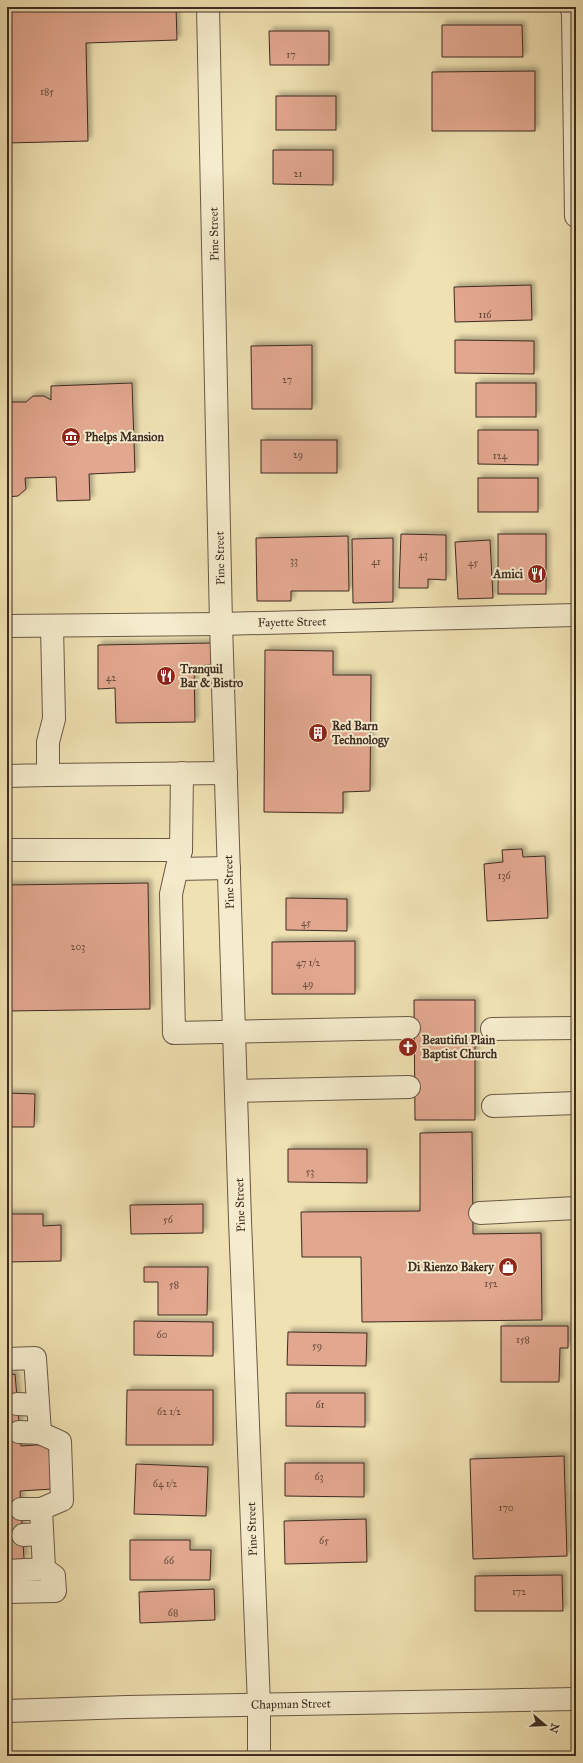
<svg xmlns="http://www.w3.org/2000/svg" width="583" height="1763" viewBox="0 0 583 1763" font-family="'IM FELL Great Primer',serif">
	<style>
		.building { fill: #e2a78f; stroke: #3e2b22; filter: url(#shadow) }
		.lines { fill: none; stroke-linecap: round; stroke-linejoin: round }
		.minor-tunnel { stroke: #ccbd95; stroke-width: 22; stroke-dasharray: 22 11; stroke-linecap: butt }
		.minor-casing { stroke: #6a5846; stroke-width: 24 }
		.minor { stroke: #f5eccd; stroke-width: 22 }
		.labels { text-anchor: middle; dominant-baseline: central; stroke-width: 4; stroke-linejoin: round; paint-order: stroke }
		.number-label { font-size: 10px; fill: #674a3d }
		.street-label { font-size: 12px; fill: #3e2b22; stroke: #f5eccd }
		.poi-label { font-size: 12px; font-weight: bold; fill: #3e2b22; stroke: #f5eccd; text-anchor: start }
	</style>
	<defs>
		<filter id="shadow"><feDropShadow dx="3.5" dy="-3.5" stdDeviation="2" flood-color="#0004"/></filter>
	</defs>
	<rect width="100%" height="100%" fill="#efe1b2"/>
	<filter id="stains"><feTurbulence type="fractalNoise" baseFrequency=".005" numOctaves="4"/><feColorMatrix values="0 0 0 0 .2 0 0 0 0 .09 0 0 0 0 .02 0 0 0 .5 -.17"/></filter>
	<radialGradient id="worn" r=".72"><stop offset=".6" stop-color="#630" stop-opacity="0"/><stop offset="1" stop-color="#630" stop-opacity=".3"/></radialGradient>
	<g class="building">
		<polygon points="7,7 176,7 177,40 86,43 88,141 7,143"/>
		<polygon points="442,25 522,25 523,57 442,57"/>
		<polygon points="269,31 329,31 329,65 270,65"/>
		<polygon points="535,71 535,131 432,131 432,72"/>
		<rect x="276" y="96" width="60" height="34"/>
		<polygon points="273,150 333,150 333,185 273,184"/>
		<polygon points="531,285 532,320 455,322 454,287"/>
		<polygon points="455,340 534,341 534,374 455,373"/>
		<polygon points="312,345 312,409 252,409 251,346"/>
		<polygon points="132,383 135,472 89,474 90,500 57,501 56,477 25,478 26,489 18,496 7,497 7,402 26,402 33,396 44,396 51,400 51,386"/>
		<rect x="476" y="383" width="60" height="34"/>
		<polygon points="478,430 538,430 538,465 478,464"/>
		<rect x="261" y="440" width="76" height="33"/>
		<rect x="478" y="478" width="60" height="34"/>
		<polygon points="401,534 446,535 446,580 428,579 428,588 399,588"/>
		<rect x="498" y="534" width="48" height="60"/>
		<polygon points="348,536 349,591 291,591 291,601 257,601 256,538"/>
		<polygon points="393,538 393,602 353,603 352,539"/>
		<polygon points="490,540 493,598 458,599 455,542"/>
		<polygon points="211,643 211,665 194,666 195,722 116,723 115,688 98,689 98,645"/>
		<polygon points="265,650 333,651 333,675 371,675 370,791 343,792 343,813 264,812"/>
		<polygon points="522,849 523,857 545,856 548,918 487,921 484,864 503,862 502,850"/>
		<polygon points="148,883 150,1009 7,1011 7,885"/>
		<polygon points="286,898 347,899 347,931 286,930"/>
		<polygon points="355,941 355,994 272,994 272,942"/>
		<polygon points="414,1000 475,1000 475,1120 415,1120"/>
		<polygon points="7,1093 35,1094 34,1127 7,1127"/>
		<polygon points="472,1132 473,1234 541,1233 542,1320 362,1322 361,1257 302,1257 301,1212 420,1211 420,1133"/>
		<polygon points="288,1149 367,1149 367,1183 288,1182"/>
		<polygon points="203,1204 203,1233 131,1234 130,1205"/>
		<polygon points="7,1214 43,1214 43,1226 61,1225 61,1261 7,1262"/>
		<polygon points="144,1267 208,1267 207,1315 158,1315 158,1282 144,1282"/>
		<polygon points="134,1321 213,1322 213,1356 134,1355"/>
		<polygon points="501,1326 568,1326 568,1348 560,1348 559,1382 501,1382"/>
		<polygon points="288,1332 367,1333 366,1366 287,1365"/>
		<polygon points="15,1374 21,1446 50,1444 53,1489 20,1491 24,1559 7,1560 7,1375"/>
		<polygon points="127,1390 213,1390 213,1445 126,1445"/>
		<polygon points="286,1393 365,1393 365,1427 286,1426"/>
		<polygon points="564,1456 567,1556 473,1559 470,1459"/>
		<polygon points="285,1463 364,1463 364,1497 285,1496"/>
		<polygon points="136,1464 208,1467 206,1516 134,1514"/>
		<polygon points="366,1519 367,1562 285,1564 284,1521"/>
		<polygon points="130,1540 190,1540 190,1550 211,1550 210,1580 130,1580"/>
		<polygon points="562,1575 563,1611 475,1611 475,1576"/>
		<polygon points="214,1589 215,1620 140,1623 139,1592"/>
	</g>
	<g class="lines">
		<polyline class="minor-tunnel" points="7,1536 23,1535"/>
		<defs>
			<g id="minor">
				<polyline points="208,7 221,624 240,1220 259,1705 259,1756"/>
				<polyline points="571,7 573,13 576,216"/>
				<polyline points="7,626 221,624 576,615"/>
				<polyline points="48,775 226,773"/>
				<polyline points="7,776 48,775 48,742 54,719 52,626"/>
				<polyline points="7,850 181,850 182,773"/>
				<polyline points="181,850 171,894 174,1033 409,1028"/>
				<polyline points="177,869 229,868"/>
				<polyline points="492,1029 576,1028"/>
				<polyline points="236,1091 409,1087"/>
				<polyline points="493,1106 576,1103"/>
				<polyline points="480,1213 576,1208"/>
				<polyline points="7,1359 35,1358 40,1433 60,1442 62,1500 41,1509 44,1569 7,1571"/>
				<polyline points="17,1404 38,1405"/>
				<polyline points="19,1432 40,1433"/>
				<polyline points="21,1509 41,1509"/>
				<polyline points="23,1535 42,1534"/>
				<polyline points="7,1592 55,1591 54,1576 44,1569"/>
				<polyline points="7,1711 127,1707 576,1699"/>
			</g>
		</defs>
		<use href="#minor" class="minor-casing"/>
		<use href="#minor" class="minor"/>
	</g>
	<defs>
		<symbol id="museum-disc" viewBox="-11 -11 22 22"><circle r="9.5" fill="#8f2418" stroke="#f5eccd"/><path d="M0-6L6-3V-2H-6V-3ZM-5-1h2V3h-2ZM-1-1h2V3h-2ZM3-1h2V3H3ZM-6 4H6V6H-6Z" fill="#fff"/></symbol>
		<symbol id="restaurant-disc" viewBox="-11 -11 22 22"><circle r="9.5" fill="#8f2418" stroke="#f5eccd"/><path d="M-5-6h1v4h1v-4h1v4h1v-4h1v5L-1.5 .5V6h-2V.5L-5-1ZM5-6V6H3V1.5H1.5Q1.5-4 5-6Z" fill="#fff"/></symbol>
		<symbol id="building-disc" viewBox="-11 -11 22 22"><circle r="9.5" fill="#8f2418" stroke="#f5eccd"/><path d="M-4-6H4V6H1V3H-1V6H-4ZM-2.5-4.3h1.7v1.8h-1.7ZM.8-4.3h1.7v1.8H.8ZM-2.5-1h1.7V.8h-1.7ZM.8-1h1.7V.8H.8Z" fill="#fff"/></symbol>
		<symbol id="church-disc" viewBox="-11 -11 22 22"><circle r="9.5" fill="#8f2418" stroke="#f5eccd"/><path d="M-1.2-6h2.4v3.5h3.3v2.4h-3.3V6h-2.4V-.1h-3.3v-2.4h3.3Z" fill="#fff"/></symbol>
		<symbol id="shop-disc" viewBox="-11 -11 22 22"><circle r="9.5" fill="#8f2418" stroke="#f5eccd"/><path d="M-5-2.5h2.3a2.7 3.5 0 0 1 5.4 0H5L5.5 6h-11ZM-1.5-2.5h3a1.5 2.3 0 0 0-3 0Z" fill="#fff"/></symbol>
	</defs>
	<g fill-rule="evenodd">
		<use href="#museum-disc" x="60" y="426" width="22" height="22"/>
		<use href="#restaurant-disc" x="526" y="563" width="22" height="22"/>
		<use href="#restaurant-disc" x="155" y="665" width="22" height="22"/>
		<use href="#building-disc" x="307" y="722" width="22" height="22"/>
		<use href="#church-disc" x="397" y="1036" width="22" height="22"/>
		<use href="#shop-disc" x="497" y="1256" width="22" height="22"/>
	</g>
	<g class="labels">
		<g class="number-label">
			<text x="291" y="55">17</text>
			<text x="47" y="92">185</text>
			<text x="298" y="174">21</text>
			<text x="485" y="315">116</text>
			<text x="287" y="380">27</text>
			<text x="298" y="455">29</text>
			<text x="500" y="456">124</text>
			<text x="423" y="555">43</text>
			<text x="294" y="561">33</text>
			<text x="376" y="562">41</text>
			<text x="473" y="563">45</text>
			<text x="111" y="678">42</text>
			<text x="504" y="876">136</text>
			<text x="306" y="923">45</text>
			<text x="78" y="947">203</text>
			<text x="308" y="963">47 1/2</text>
			<text x="308" y="984">49</text>
			<text x="310" y="1172">53</text>
			<text x="168" y="1220">56</text>
			<text x="491" y="1284">152</text>
			<text x="174" y="1285">58</text>
			<text x="162" y="1335">60</text>
			<text x="523" y="1340">158</text>
			<text x="317" y="1346">59</text>
			<text x="320" y="1405">61</text>
			<text x="169" y="1412">62 1/2</text>
			<text x="319" y="1477">63</text>
			<text x="165" y="1484">64 1/2</text>
			<text x="506" y="1508">170</text>
			<text x="324" y="1541">65</text>
			<text x="169" y="1561">66</text>
			<text x="519" y="1592">172</text>
			<text x="173" y="1613">68</text>
		</g>
		<g class="street-label">
			<text transform="translate(214 234) rotate(-91)">Pine Street</text>
			<text transform="translate(220 558) rotate(-91)">Pine Street</text>
			<text transform="translate(292 622) rotate(-1)">Fayette Street</text>
			<text transform="translate(229 882) rotate(-92)">Pine Street</text>
			<text transform="translate(240 1205) rotate(-92)">Pine Street</text>
			<text transform="translate(252 1529) rotate(-92)">Pine Street</text>
			<text transform="translate(291 1704) rotate(-1)">Chapman Street</text>
		</g>
		<g class="poi-label">
			<text x="85" y="437">Phelps Mansion</text>
			<text x="523" y="574" text-anchor="end">Amici</text>
			<text x="180" y="669">Tranquil<tspan x="180" dy="14">Bar &amp; Bistro</tspan></text>
			<text x="332" y="726">Red Barn<tspan x="332" dy="14">Technology</tspan></text>
			<text x="422" y="1040">Beautiful Plain<tspan x="422" dy="14">Baptist Church</tspan></text>
			<text x="494" y="1267" text-anchor="end">Di Rienzo Bakery</text>
		</g>
	</g>
	<rect width="583" height="1763" fill="none" stroke="#efe1b2" stroke-width="24"/>
	<rect x="8" y="8" width="567" height="1747" fill="none" stroke="#3e2b22" stroke-width="2"/>
	<rect x="12" y="12" width="559" height="1739" fill="none" stroke="#3e2b22"/>
	<g transform="translate(545 1725) rotate(109)" stroke="#f5eccd" stroke-width="3" paint-order="stroke">
	<path d="M0-3L7 15L0 10L-7 15Z" fill="#3e2b22"/>
	<text y="-6" font-size="11" font-weight="bold" text-anchor="middle" fill="#3e2b22">N</text>
	</g>
	<rect width="100%" height="100%" filter="url(#stains)"/>
	<rect width="100%" height="100%" fill="url(#worn)"/>
</svg>
